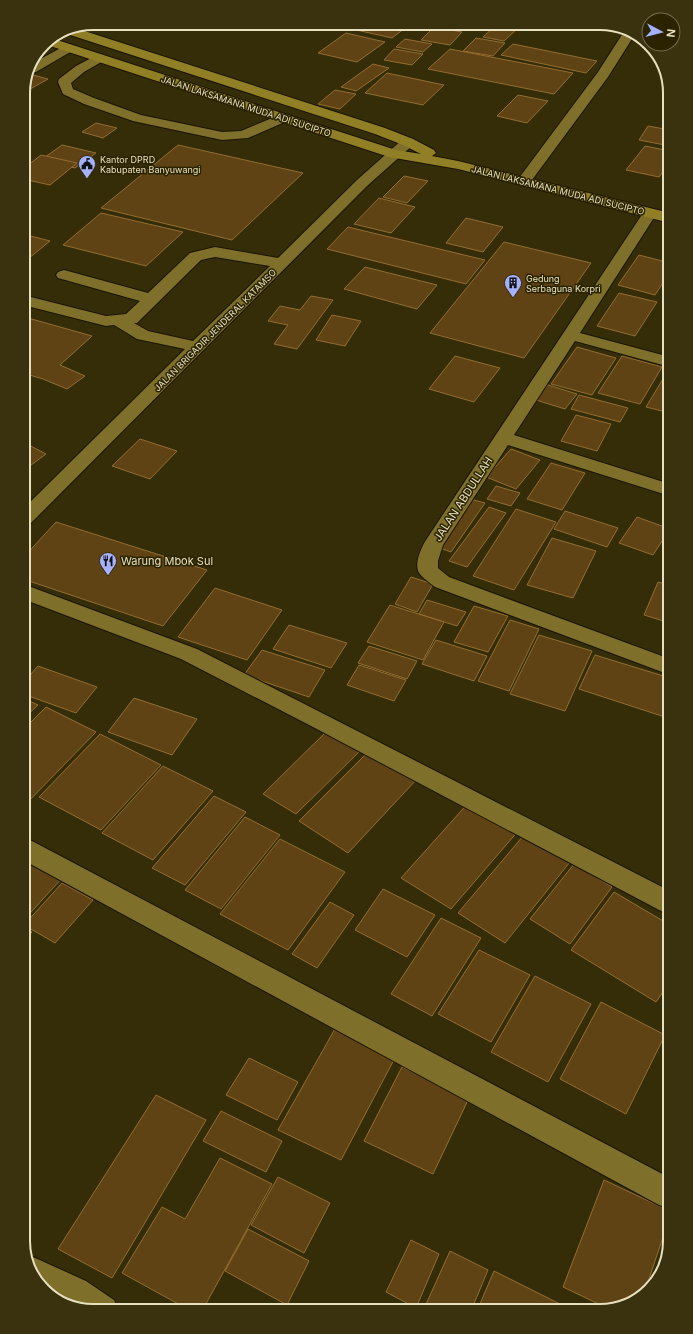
<svg xmlns="http://www.w3.org/2000/svg" width="693" height="1334" viewBox="0 0 693 1334" font-family="Inter,sans-serif">
	<style>
		.building { fill: #5f4314; stroke: #936d32 }
		.lines { fill: none; stroke-linecap: round; stroke-linejoin: round }
		.minor-casing { stroke: #1a1502; stroke-width: 2 }
		.major-casing { stroke: #1a1502; stroke-width: 2 }
		.minor { fill: #7e6f2a; fill-rule: evenodd }
		.major { fill: #917f25; fill-rule: evenodd }
		.labels { text-anchor: middle; dominant-baseline: central; stroke-width: 3; stroke-linejoin: round; paint-order: stroke }
		.far-street-label { font-size: 9px; fill: #e7e0be; stroke: #2b2300 }
		.far-poi-label { font-size: 9px; fill: #e7e0be; stroke: #2b2300; text-anchor: start }
		.street-label { font-size: 11px; fill: #e7e0be; stroke: #2b2300 }
		.poi-label { font-size: 11px; fill: #e7e0be; stroke: #2b2300; text-anchor: start }
		.rim { fill: none; stroke: #e7e0be; stroke-width: 2 }
	</style>
	<rect width="100%" height="100%" fill="#352d07"/>
	<g class="building">
		<polygon points="360,23 402,23 409,25 392,38 352,29"/>
		<polygon points="497,24 518,28 504,41 483,37"/>
		<polygon points="434,27 462,32 450,45 421,40"/>
		<polygon points="346,33 385,42 357,62 318,53"/>
		<polygon points="476,38 505,43 493,56 463,51"/>
		<polygon points="405,39 432,44 423,52 396,47"/>
		<polygon points="513,44 597,61 586,73 501,55"/>
		<polygon points="394,49 423,54 412,65 384,60"/>
		<polygon points="450,49 573,73 554,94 428,69"/>
		<polygon points="373,64 389,68 356,91 341,87"/>
		<polygon points="387,73 444,85 423,105 365,93"/>
		<polygon points="33,75 48,79 23,93 23,89 28,78"/>
		<polygon points="335,90 356,94 340,109 318,104"/>
		<polygon points="518,95 548,101 527,123 497,116"/>
		<polygon points="96,123 117,128 103,138 82,132"/>
		<polygon points="648,126 670,130 670,146 639,140"/>
		<polygon points="62,145 96,153 75,168 41,160"/>
		<polygon points="178,145 303,173 232,240 101,208"/>
		<polygon points="645,146 670,151 670,162 659,177 626,170"/>
		<polygon points="41,155 77,163 50,185 23,179 23,169"/>
		<polygon points="404,176 428,181 407,203 383,197"/>
		<polygon points="379,198 415,207 391,233 354,224"/>
		<polygon points="101,213 183,232 146,266 63,245"/>
		<polygon points="466,218 503,227 483,252 446,243"/>
		<polygon points="348,227 485,260 466,284 327,249"/>
		<polygon points="23,234 50,241 23,263"/>
		<polygon points="504,242 591,263 524,358 430,333"/>
		<polygon points="639,255 670,263 670,272 655,295 618,285"/>
		<polygon points="365,267 437,285 417,309 344,289"/>
		<polygon points="619,293 657,302 635,336 597,326"/>
		<polygon points="311,296 333,300 297,349 274,344 288,325 268,321 280,306 300,310"/>
		<polygon points="332,315 361,321 345,346 316,340"/>
		<polygon points="28,318 92,336 60,365 85,376 67,389 43,379 23,373 23,322"/>
		<polygon points="670,334 670,348 663,346"/>
		<polygon points="577,347 616,358 592,395 551,384"/>
		<polygon points="455,356 500,368 474,402 429,389"/>
		<polygon points="622,356 662,367 640,404 598,393"/>
		<polygon points="669,369 670,369 670,413 646,407"/>
		<polygon points="545,384 577,394 565,409 533,399"/>
		<polygon points="579,395 628,408 620,422 571,409"/>
		<polygon points="576,415 611,424 597,451 561,441"/>
		<polygon points="140,439 177,451 150,479 112,466"/>
		<polygon points="23,442 46,454 23,471"/>
		<polygon points="511,449 540,460 516,489 486,477"/>
		<polygon points="551,463 585,473 562,510 527,499"/>
		<polygon points="496,486 520,493 511,506 487,499"/>
		<polygon points="470,499 485,503 451,552 437,547"/>
		<polygon points="489,507 506,513 467,567 449,561"/>
		<polygon points="516,509 556,522 514,590 473,576"/>
		<polygon points="565,511 618,528 607,547 554,529"/>
		<polygon points="637,517 670,529 653,555 619,543"/>
		<polygon points="56,522 207,570 163,626 23,579 23,558"/>
		<polygon points="552,538 596,551 573,598 527,585"/>
		<polygon points="670,553 670,568 663,566"/>
		<polygon points="411,577 433,584 417,612 395,604"/>
		<polygon points="658,582 670,585 670,623 644,615"/>
		<polygon points="215,588 282,610 247,660 178,637"/>
		<polygon points="427,600 466,612 457,626 419,614"/>
		<polygon points="390,605 444,622 423,660 367,642"/>
		<polygon points="474,606 508,616 488,652 454,642"/>
		<polygon points="510,620 539,629 509,691 478,681"/>
		<polygon points="289,625 347,643 331,668 273,649"/>
		<polygon points="23,634 31,637 23,646"/>
		<polygon points="539,635 592,651 565,711 510,694"/>
		<polygon points="436,640 487,656 474,681 422,664"/>
		<polygon points="369,646 417,661 407,679 358,663"/>
		<polygon points="262,650 325,670 309,697 244,675"/>
		<polygon points="595,655 670,678 670,713 668,718 579,689"/>
		<polygon points="359,665 406,680 394,701 347,685"/>
		<polygon points="38,666 97,687 76,713 23,694 23,683"/>
		<polygon points="23,698 38,705 23,719"/>
		<polygon points="134,698 197,719 172,755 108,732"/>
		<polygon points="46,707 96,732 23,807 23,730"/>
		<polygon points="327,731 360,751 296,814 263,794"/>
		<polygon points="100,734 161,765 101,830 39,797"/>
		<polygon points="369,751 417,779 348,853 299,821"/>
		<polygon points="163,766 213,791 153,860 102,833"/>
		<polygon points="214,796 246,812 185,885 152,868"/>
		<polygon points="470,801 519,830 451,909 401,878"/>
		<polygon points="245,817 280,835 221,909 185,890"/>
		<polygon points="524,835 570,862 505,943 458,913"/>
		<polygon points="280,839 345,872 288,950 220,914"/>
		<polygon points="23,854 63,877 23,921"/>
		<polygon points="574,864 612,887 570,944 530,919"/>
		<polygon points="62,883 93,900 55,943 24,925"/>
		<polygon points="383,889 435,915 407,957 355,930"/>
		<polygon points="614,892 670,925 670,982 656,1002 571,950"/>
		<polygon points="330,902 354,915 317,968 292,954"/>
		<polygon points="441,918 481,938 432,1016 391,994"/>
		<polygon points="23,927 32,932 23,943"/>
		<polygon points="479,950 530,975 491,1042 438,1014"/>
		<polygon points="535,976 591,1004 548,1082 491,1052"/>
		<polygon points="601,1002 665,1035 626,1114 560,1079"/>
		<polygon points="336,1027 397,1054 341,1160 278,1130"/>
		<polygon points="249,1058 298,1082 277,1120 226,1095"/>
		<polygon points="402,1067 469,1098 433,1174 364,1141"/>
		<polygon points="156,1095 206,1120 112,1278 58,1249"/>
		<polygon points="221,1111 282,1141 266,1172 203,1141"/>
		<polygon points="220,1158 272,1184 202,1311 191,1311 122,1273 162,1207 185,1219"/>
		<polygon points="278,1177 330,1203 304,1253 251,1225"/>
		<polygon points="604,1180 670,1211 670,1216 645,1291 627,1306 609,1309 563,1287"/>
		<polygon points="248,1229 309,1261 287,1305 225,1271"/>
		<polygon points="411,1240 439,1254 416,1308 386,1292"/>
		<polygon points="450,1251 488,1270 471,1311 423,1311"/>
		<polygon points="494,1271 574,1311 477,1311"/>
	</g>
	<g class="lines">
		<defs>
			<g id="minor">
				<polygon points="625,30 635,34 608,77 529,184 524,185 519,184 517,181 519,178 598,72"/>
				<polygon points="68,44 72,45 74,48 72,51 36,72 31,72 35,62"/>
				<polygon points="99,54 103,55 105,58 103,61 84,72 71,83 73,89 94,98 141,115 222,132 241,131 282,114 287,115 289,118 287,121 248,138 222,140 133,121 84,104 63,94 58,82 59,79 76,66"/>
				<path d="M 408,138 L 413,139 L 415,142 L 413,145 L 367,186 L 30,524 L 23,526 L 23,509 L 185,349 L 137,339 L 114,325 L 106,326 L 23,305 L 23,295 L 106,316 L 126,314 L 140,301 L 58,278 L 56,275 L 58,272 L 64,270 L 148,293 L 190,253 L 215,247 L 278,258 L 357,180 L 403,139 ZM 215,257 L 270,266 L 193,341 L 148,331 L 134,323 L 137,323 L 201,260 Z"/>
				<path d="M 650,209 L 655,210 L 657,213 L 580,333 L 670,357 L 670,367 L 575,341 L 514,435 L 670,484 L 670,496 L 508,445 L 443,545 L 438,561 L 438,568 L 449,577 L 670,659 L 670,675 L 435,587 C 430,583 421,577 418,571 C 415,562 421,548 426,540 L 643,213 L 645,210 Z"/>
				<polygon points="23,584 197,649 670,891 670,914 661,911 313,727 181,659 23,599"/>
				<polygon points="23,838 32,841 670,1178 670,1209 659,1205 23,860"/>
				<polygon points="33,1257 86,1281 114,1300 119,1311 89,1311 54,1299 28,1268 27,1260"/>
			</g>
			<polygon id="major" points="72,27 385,128 413,139 434,150 436,153 432,156 458,161 670,213 670,223 458,169 389,157 44,44 51,38 396,150 421,154 403,145 375,134 61,32"/>
		</defs>
		<use href="#minor" class="minor-casing"/>
		<use href="#major" class="major-casing"/>
		<use href="#minor" class="minor"/>
		<use href="#major" class="major"/>
	</g>
	<defs>
		<symbol id="civic-pin" viewBox="-11 -11 22 30"><path d="M0 17L-7.5 6A9.5 9.5 0 1 1 7.5 6Z" fill="#a5b1fc" stroke="#2b2300"/><path d="M-.6-6.5H3V-4.5H.6V-3L4-1V1h2V6H-6V1h2V-1L-.6-3ZM-1.2 2.5V6h2.4V2.5Z" fill="#111"/></symbol>
		<symbol id="building-pin" viewBox="-11 -11 22 30"><path d="M0 17L-7.5 6A9.5 9.5 0 1 1 7.5 6Z" fill="#a5b1fc" stroke="#2b2300"/><path d="M-4-6H4V6H1V3H-1V6H-4ZM-2.5-4.3h1.7v1.8h-1.7ZM.8-4.3h1.7v1.8H.8ZM-2.5-1h1.7V.8h-1.7ZM.8-1h1.7V.8H.8Z" fill="#111"/></symbol>
		<symbol id="restaurant-pin" viewBox="-11 -11 22 30"><path d="M0 17L-7.5 6A9.5 9.5 0 1 1 7.5 6Z" fill="#a5b1fc" stroke="#2b2300"/><path d="M-5-6h1v4h1v-4h1v4h1v-4h1v5L-1.5 .5V6h-2V.5L-5-1ZM5-6V6H3V1.5H1.5Q1.5-4 5-6Z" fill="#111"/></symbol>
	</defs>
	<g fill-rule="evenodd">
		<use href="#civic-pin" x="77" y="154" width="20" height="27"/>
		<use href="#building-pin" x="503" y="273" width="20" height="27"/>
		<use href="#restaurant-pin" x="98" y="551" width="20" height="27"/>
	</g>
	<g class="labels">
		<g class="far-street-label">
			<text transform="translate(246 106) rotate(18)">JALAN LAKSAMANA MUDA ADI SUCIPTO</text>
			<text transform="translate(558 190) rotate(14)">JALAN LAKSAMANA MUDA ADI SUCIPTO</text>
			<text transform="translate(215 330) rotate(-45)">JALAN BRIGADIR JENDERAL KATAMSO</text>
		</g>
		<g class="far-poi-label">
			<text x="100" y="159">Kantor DPRD<tspan x="100" dy="10">Kabupaten Banyuwangi</tspan></text>
			<text x="526" y="278">Gedung<tspan x="526" dy="10">Serbaguna Korpri</tspan></text>
		</g>
		<g class="street-label">
			<text transform="translate(463 499) rotate(-57)">JALAN ABDULLAH</text>
		</g>
		<g class="poi-label">
			<text x="121" y="561">Warung Mbok Sul</text>
		</g>
	</g>
	<path d="M0 0H693V1334H0ZM93 30H600A63 63 0 0 1 663 93V1241A63 63 0 0 1 600 1304H93A63 63 0 0 1 30 1241V93A63 63 0 0 1 93 30Z" fill="#3a320f" fill-rule="evenodd"/>
	<path class="rim" d="M93 30H600A63 63 0 0 1 663 93V1241A63 63 0 0 1 600 1304H93A63 63 0 0 1 30 1241V93A63 63 0 0 1 93 30Z"/>
	<g transform="translate(661 32) rotate(97)"><circle r="19" fill="#2b2300" stroke="#766f4c"/>
	<path d="M0-3L7 15L0 10L-7 15Z" fill="#a5b1fc"/>
	<text y="-6" font-size="11" font-weight="bold" text-anchor="middle" fill="#e7e0be">N</text>
	</g>
</svg>
